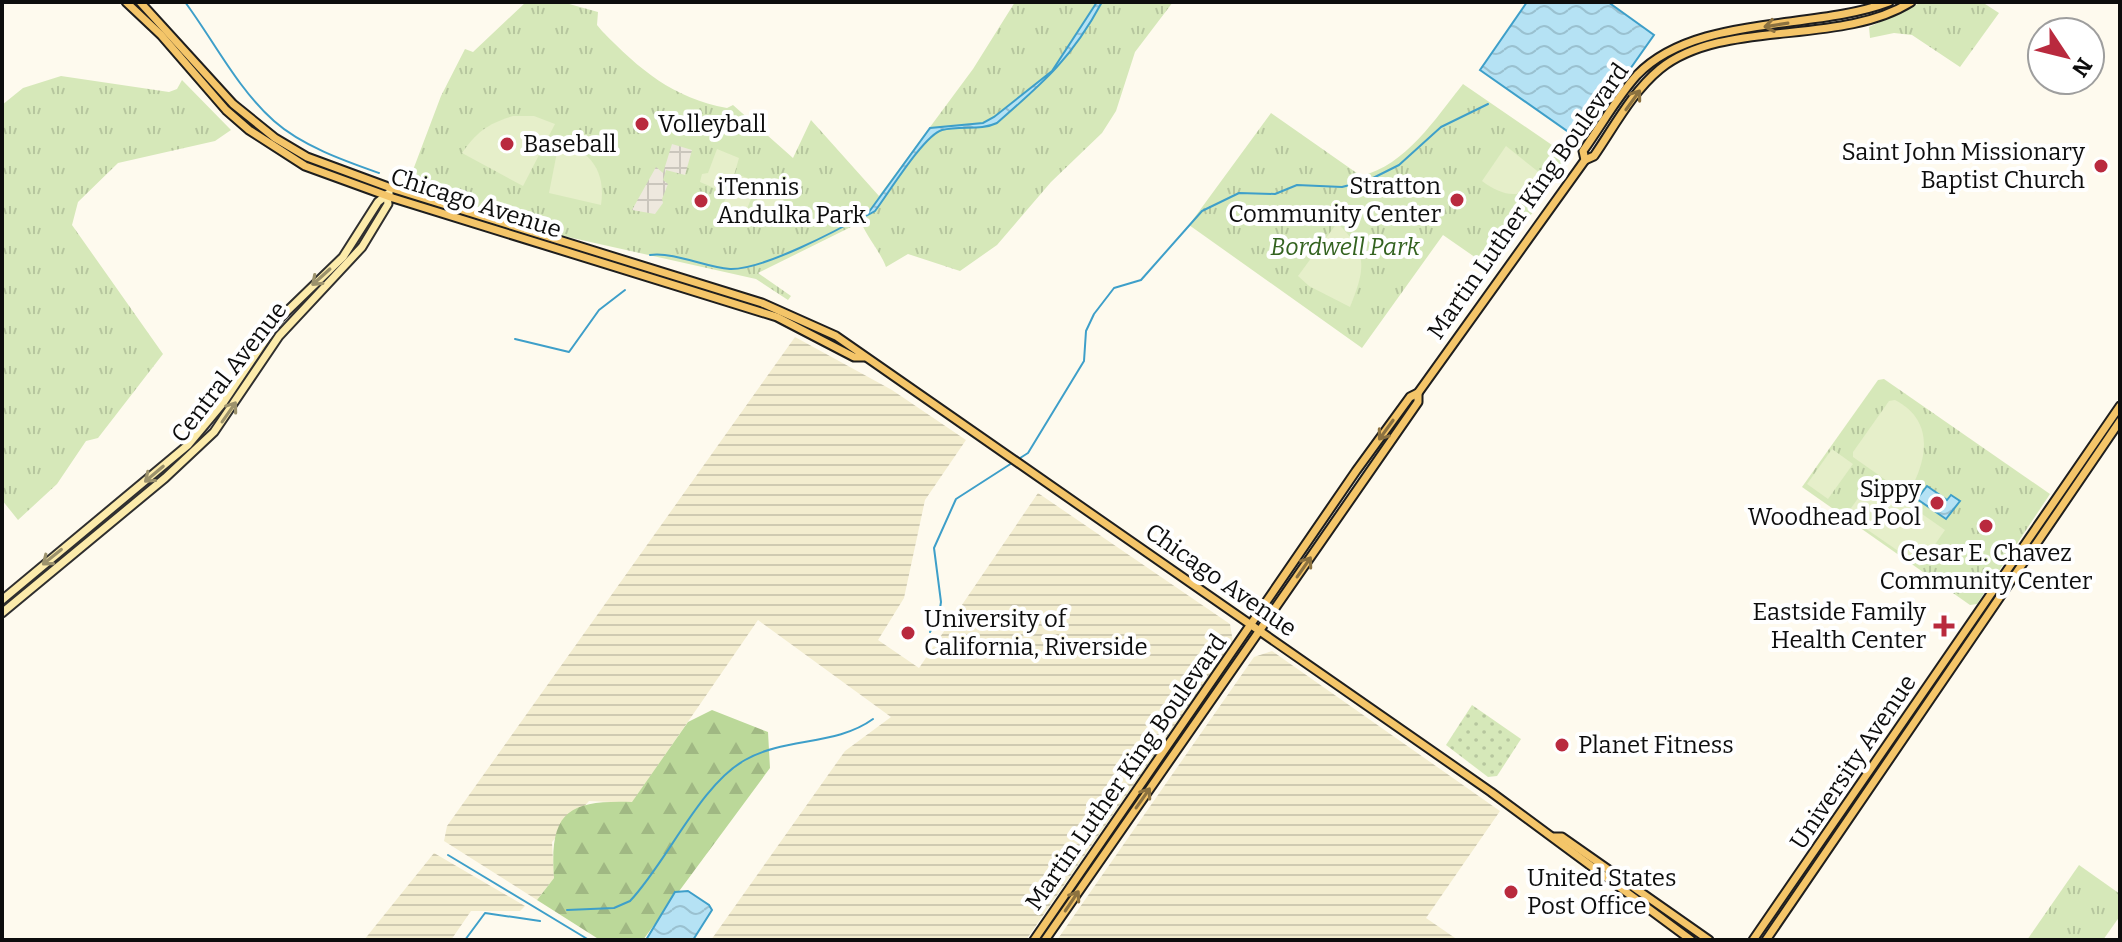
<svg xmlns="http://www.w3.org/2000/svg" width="2122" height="942" viewBox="0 0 2122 942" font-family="Bitter,serif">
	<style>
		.farmland { fill: url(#farmland-rules) }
		.grass { fill: url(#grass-tufts) }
		.forest { fill: url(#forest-firs) }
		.garden { fill: url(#garden-dots) }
		.pitch { fill: #e6efca }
		.plaza { fill: url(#plaza-grid) }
		.water { fill: url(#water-waves); stroke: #3e9fc9; stroke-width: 2 }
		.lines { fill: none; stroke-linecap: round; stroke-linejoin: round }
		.stream { stroke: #3e9fc9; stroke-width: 2 }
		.secondary-casing { stroke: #2f2f2f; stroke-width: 11 }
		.primary-casing { stroke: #1e1e1e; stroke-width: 11 }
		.secondary { stroke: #fcebab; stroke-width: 7 }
		.primary { stroke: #f4c569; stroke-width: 7 }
		.oneway { stroke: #8c7240 }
		.oneway2 { stroke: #9c926c }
		.poi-dot { fill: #b92a3e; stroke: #fff; stroke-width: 3 }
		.labels { text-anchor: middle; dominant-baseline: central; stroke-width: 8; stroke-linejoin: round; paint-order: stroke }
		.poi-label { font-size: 24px; fill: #0d0d0d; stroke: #fff; text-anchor: start }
		.street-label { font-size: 24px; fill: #0d0d0d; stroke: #fff }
		.park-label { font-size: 24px; font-style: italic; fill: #346320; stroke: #fff }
	</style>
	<defs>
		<pattern id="farmland-rules" width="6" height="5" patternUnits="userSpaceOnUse" patternTransform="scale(2)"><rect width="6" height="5" fill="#f3edcf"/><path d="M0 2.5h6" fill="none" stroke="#cfcab1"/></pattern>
		<pattern id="grass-tufts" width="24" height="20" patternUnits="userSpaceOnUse" patternTransform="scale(2)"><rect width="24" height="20" fill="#d6e8b9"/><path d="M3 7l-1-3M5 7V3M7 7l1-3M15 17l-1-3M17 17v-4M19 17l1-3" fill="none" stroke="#b6c69e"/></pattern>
		<pattern id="forest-firs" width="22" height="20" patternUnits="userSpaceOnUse" patternTransform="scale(2)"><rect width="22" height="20" fill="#bbd899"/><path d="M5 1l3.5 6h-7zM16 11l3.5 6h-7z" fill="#a0b883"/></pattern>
		<pattern id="garden-dots" width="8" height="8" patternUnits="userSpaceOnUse" patternTransform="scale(2)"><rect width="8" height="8" fill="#d6e8b9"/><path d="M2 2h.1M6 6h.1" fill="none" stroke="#b6c69e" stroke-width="1.8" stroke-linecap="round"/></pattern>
		<pattern id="plaza-grid" width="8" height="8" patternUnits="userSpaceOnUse" patternTransform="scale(2)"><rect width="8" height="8" fill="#eee8de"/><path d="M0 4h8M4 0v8" fill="none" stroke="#cbc6bd"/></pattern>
		<pattern id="water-waves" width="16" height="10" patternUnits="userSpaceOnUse" patternTransform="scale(2)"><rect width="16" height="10" fill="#b5e2f4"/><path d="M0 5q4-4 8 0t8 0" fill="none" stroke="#9ac1d0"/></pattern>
	</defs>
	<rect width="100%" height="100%" fill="#fefaee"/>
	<g class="farmland">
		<polygon points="795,337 892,390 966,440 925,500 904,598 878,640 919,668 1038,493 1230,624 1233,642 1026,940 711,940 845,751 891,717 758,620 632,803 589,801 552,842 554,878 537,900 444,841 447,826"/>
		<polygon points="1272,651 1500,811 1426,918 1458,940 1057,940 1254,657"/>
		<polygon points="434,853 525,906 520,911 471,911 451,940 364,940"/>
	</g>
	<g class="grass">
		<path d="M 526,2 L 562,2 L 598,12 L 597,25 L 602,31 C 640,70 673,98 727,108 L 733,105 L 793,158 L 811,120 L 879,196 L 973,69 L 1015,2 L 1173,2 L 1135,52 L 1116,111 L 1102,133 L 1051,182 L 997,245 L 960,271 L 908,254 L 886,267 C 880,251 868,239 861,222 L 758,273 L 791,296 L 788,300 L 756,279 L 559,235 L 414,186 L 410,178 L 441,96 L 465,49 L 473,52 Z"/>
		<polygon points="1922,2 1982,2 1999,13 1960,67 1912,35 1894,33 1870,38 1869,27"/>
		<polygon points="61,76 169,92 177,89 182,80 231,130 215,141 118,163 78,202 72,225 163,354 98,438 86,441 57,484 18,520 2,500 2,105 23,88"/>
		<path d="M 1463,84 L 1568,156 L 1569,162 L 1492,269 L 1443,235 L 1362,348 L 1189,225 L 1271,113 L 1361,176 C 1406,165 1435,119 1463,84 Z"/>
		<polygon points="1884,379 2050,494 1977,604 1970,605 1802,487 1878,380"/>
		<polygon points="2079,865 2120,894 2120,916 2103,940 2027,940"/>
	</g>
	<path class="forest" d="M 712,710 L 768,732 L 770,768 L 643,940 L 600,940 L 537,900 L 554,878 C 549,811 569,800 632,802 L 688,722 Z"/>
	<polygon class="garden" points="1472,705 1521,739 1497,776 1488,777 1446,745"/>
	<g class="pitch">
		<path d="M 513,116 L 534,116 L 555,124 L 523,186 L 462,153 C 476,132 489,123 513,116 Z"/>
		<path d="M 559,142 C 591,150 606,172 601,205 L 549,193 Z"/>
		<path d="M 1506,146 L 1541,174 C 1526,201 1505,198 1482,181 Z"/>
		<polygon points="717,149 739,158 733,179 727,179 721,191 700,182 702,174 708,173"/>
		<polygon points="739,175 785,191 780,215 771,215 768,226 758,223 761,211 756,222 747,219 750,209 754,210 759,193 735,187"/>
		<polygon points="729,190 751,199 742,221 720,212"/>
		<path d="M 1337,223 C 1369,253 1365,269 1350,307 L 1309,286 L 1298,276 Z"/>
		<path d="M 1895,400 C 1936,421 1927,463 1907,495 L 1853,457 L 1853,452 L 1889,401 Z"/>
		<polygon points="1832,449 1853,464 1828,499 1807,484"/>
		<polygon points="1872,479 1945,530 1920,566 1846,515"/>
	</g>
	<polygon class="plaza" points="672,144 692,150 685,175 666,170 663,180 668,184 662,199 663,203 655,214 632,210 656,167 663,173"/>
	<g class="water">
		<path d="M 1097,2 L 1102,2 C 1072,58 1044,82 997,123 C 980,131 961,125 942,130 C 924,135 888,194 875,211 L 866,216 L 930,128 L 983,123 L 994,117 L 1052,71 Z"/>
		<polygon points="1527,2 1608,2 1654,35 1580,140 1480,70"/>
		<polygon points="1927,486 1947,500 1951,495 1960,501 1946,519 1917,499"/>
		<polygon points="688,891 709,905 712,910 693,940 646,940 675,892"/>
	</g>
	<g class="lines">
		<g class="stream">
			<path d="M 185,2 C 214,41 237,88 274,121 C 302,146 345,161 379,173"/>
			<path d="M 650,255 C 676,252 704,267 730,269 C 763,270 838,230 868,213"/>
			<polyline points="515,339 569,352 599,310 625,290"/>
			<polyline points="1017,460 1028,453 1084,361 1086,331 1094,314 1114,288 1141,280 1202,211 1239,193 1275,194 1297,185 1342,187 1369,180 1399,165 1441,127 1488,104"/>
			<polyline points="930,632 939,615 941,602 934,548 956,499 1012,463"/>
			<polyline points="448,855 589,940"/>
			<path d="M 567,910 L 614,908 L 630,901 C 667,862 700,785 745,760 C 785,737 836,746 873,719"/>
			<polyline points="465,940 485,913 540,921"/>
		</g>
		<defs>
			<g id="secondary">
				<polyline points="2,600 188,445 223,403 280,318 343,257 378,202 389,193"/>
				<polyline points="2,613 165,478 214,432 279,336 362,247 388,204 387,196"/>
			</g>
			<g id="primary">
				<polyline points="126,2 161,35 226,110 249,130 305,166 393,198 777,317 854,357 864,357"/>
				<polyline points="140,2 233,104 275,138 307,157 391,188 762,303 836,336 1491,792 1691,940"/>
				<path d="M 1585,160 L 1594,156 C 1614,127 1632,92 1660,69 C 1723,18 1839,47 1911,2"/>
				<polyline points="1554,837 1562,837 1709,940"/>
				<path d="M 1034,940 L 1356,471 L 1410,397 L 1418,393 L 1585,160 L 1583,151 C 1601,126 1617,97 1637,75 C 1696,14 1813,31 1889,2"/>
				<polyline points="1045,940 1418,402 1418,393"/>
				<polyline points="1753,940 2120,406"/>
				<polyline points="1766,940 2120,421"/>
			</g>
		</defs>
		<use href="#secondary" class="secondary-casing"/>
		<use href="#primary" class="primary-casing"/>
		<use href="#secondary" class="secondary"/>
		<use href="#primary" class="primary"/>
	</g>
	<defs><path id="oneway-shaft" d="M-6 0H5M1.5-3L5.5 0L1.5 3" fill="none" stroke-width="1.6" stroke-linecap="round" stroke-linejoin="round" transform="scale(2)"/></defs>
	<g class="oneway">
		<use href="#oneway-shaft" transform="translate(1776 25) rotate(171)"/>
		<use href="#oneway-shaft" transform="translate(1633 100) rotate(-54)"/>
		<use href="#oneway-shaft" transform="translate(1386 430) rotate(126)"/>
		<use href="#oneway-shaft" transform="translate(1304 567) rotate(-55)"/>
		<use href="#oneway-shaft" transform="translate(1143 798) rotate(-55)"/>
		<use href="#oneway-shaft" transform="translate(1072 901) rotate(-56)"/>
	</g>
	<g class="oneway2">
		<use href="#oneway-shaft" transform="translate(321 277) rotate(138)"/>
		<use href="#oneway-shaft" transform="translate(229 412) rotate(-55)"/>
		<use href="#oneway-shaft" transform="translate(154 474) rotate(140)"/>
		<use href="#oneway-shaft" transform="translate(52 557) rotate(141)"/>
	</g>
	<g class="poi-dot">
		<circle cx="642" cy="124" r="8"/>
		<circle cx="507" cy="144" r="8"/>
		<circle cx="2101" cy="166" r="8"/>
		<circle cx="1457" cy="200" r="8"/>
		<circle cx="701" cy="201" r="8"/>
		<circle cx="1937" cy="503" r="8"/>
		<circle cx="1986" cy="526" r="8"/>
		<path d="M1940 614h8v8h8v8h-8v8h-8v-8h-8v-8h8z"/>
		<circle cx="908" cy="633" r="8"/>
		<circle cx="1562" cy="745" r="8"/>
		<circle cx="1511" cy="892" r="8"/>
	</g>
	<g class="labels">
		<g class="poi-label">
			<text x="658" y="124">Volleyball</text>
			<text x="523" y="144">Baseball</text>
			<text x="2085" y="152" text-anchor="end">Saint John Missionary<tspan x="2085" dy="28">Baptist Church</tspan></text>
			<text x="1441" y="186" text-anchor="end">Stratton<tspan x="1441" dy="28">Community Center</tspan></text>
			<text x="717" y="187">iTennis<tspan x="717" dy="28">Andulka Park</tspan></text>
			<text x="1921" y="489" text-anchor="end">Sippy<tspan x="1921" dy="28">Woodhead Pool</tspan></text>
			<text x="1986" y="553" text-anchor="middle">Cesar E. Chavez<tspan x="1986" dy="28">Community Center</tspan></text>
			<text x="1926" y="612" text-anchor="end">Eastside Family<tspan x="1926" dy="28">Health Center</tspan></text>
			<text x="924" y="619">University of<tspan x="924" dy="28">California, Riverside</tspan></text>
			<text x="1578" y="745">Planet Fitness</text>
			<text x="1527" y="878">United States<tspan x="1527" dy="28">Post Office</tspan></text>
		</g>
		<g class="street-label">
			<text transform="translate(1528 201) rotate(-55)">Martin Luther King Boulevard</text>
			<text transform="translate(476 203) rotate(18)">Chicago Avenue</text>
			<text transform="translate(229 372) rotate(-52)">Central Avenue</text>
			<text transform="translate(1221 580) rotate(35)">Chicago Avenue</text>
			<text transform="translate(1853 762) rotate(-56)">University Avenue</text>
			<text transform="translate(1126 772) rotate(-55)">Martin Luther King Boulevard</text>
		</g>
		<g class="park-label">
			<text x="1345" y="247">Bordwell Park</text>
		</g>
	</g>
	<rect width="2122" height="942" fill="none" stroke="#0d0d0d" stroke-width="8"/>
	<g transform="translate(2066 56) rotate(125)"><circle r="38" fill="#ffffff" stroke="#9e9e9e" stroke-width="2"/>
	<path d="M0-6L14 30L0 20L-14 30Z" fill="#b92a3e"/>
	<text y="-12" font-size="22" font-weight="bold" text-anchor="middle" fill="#0d0d0d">N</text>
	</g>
</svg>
